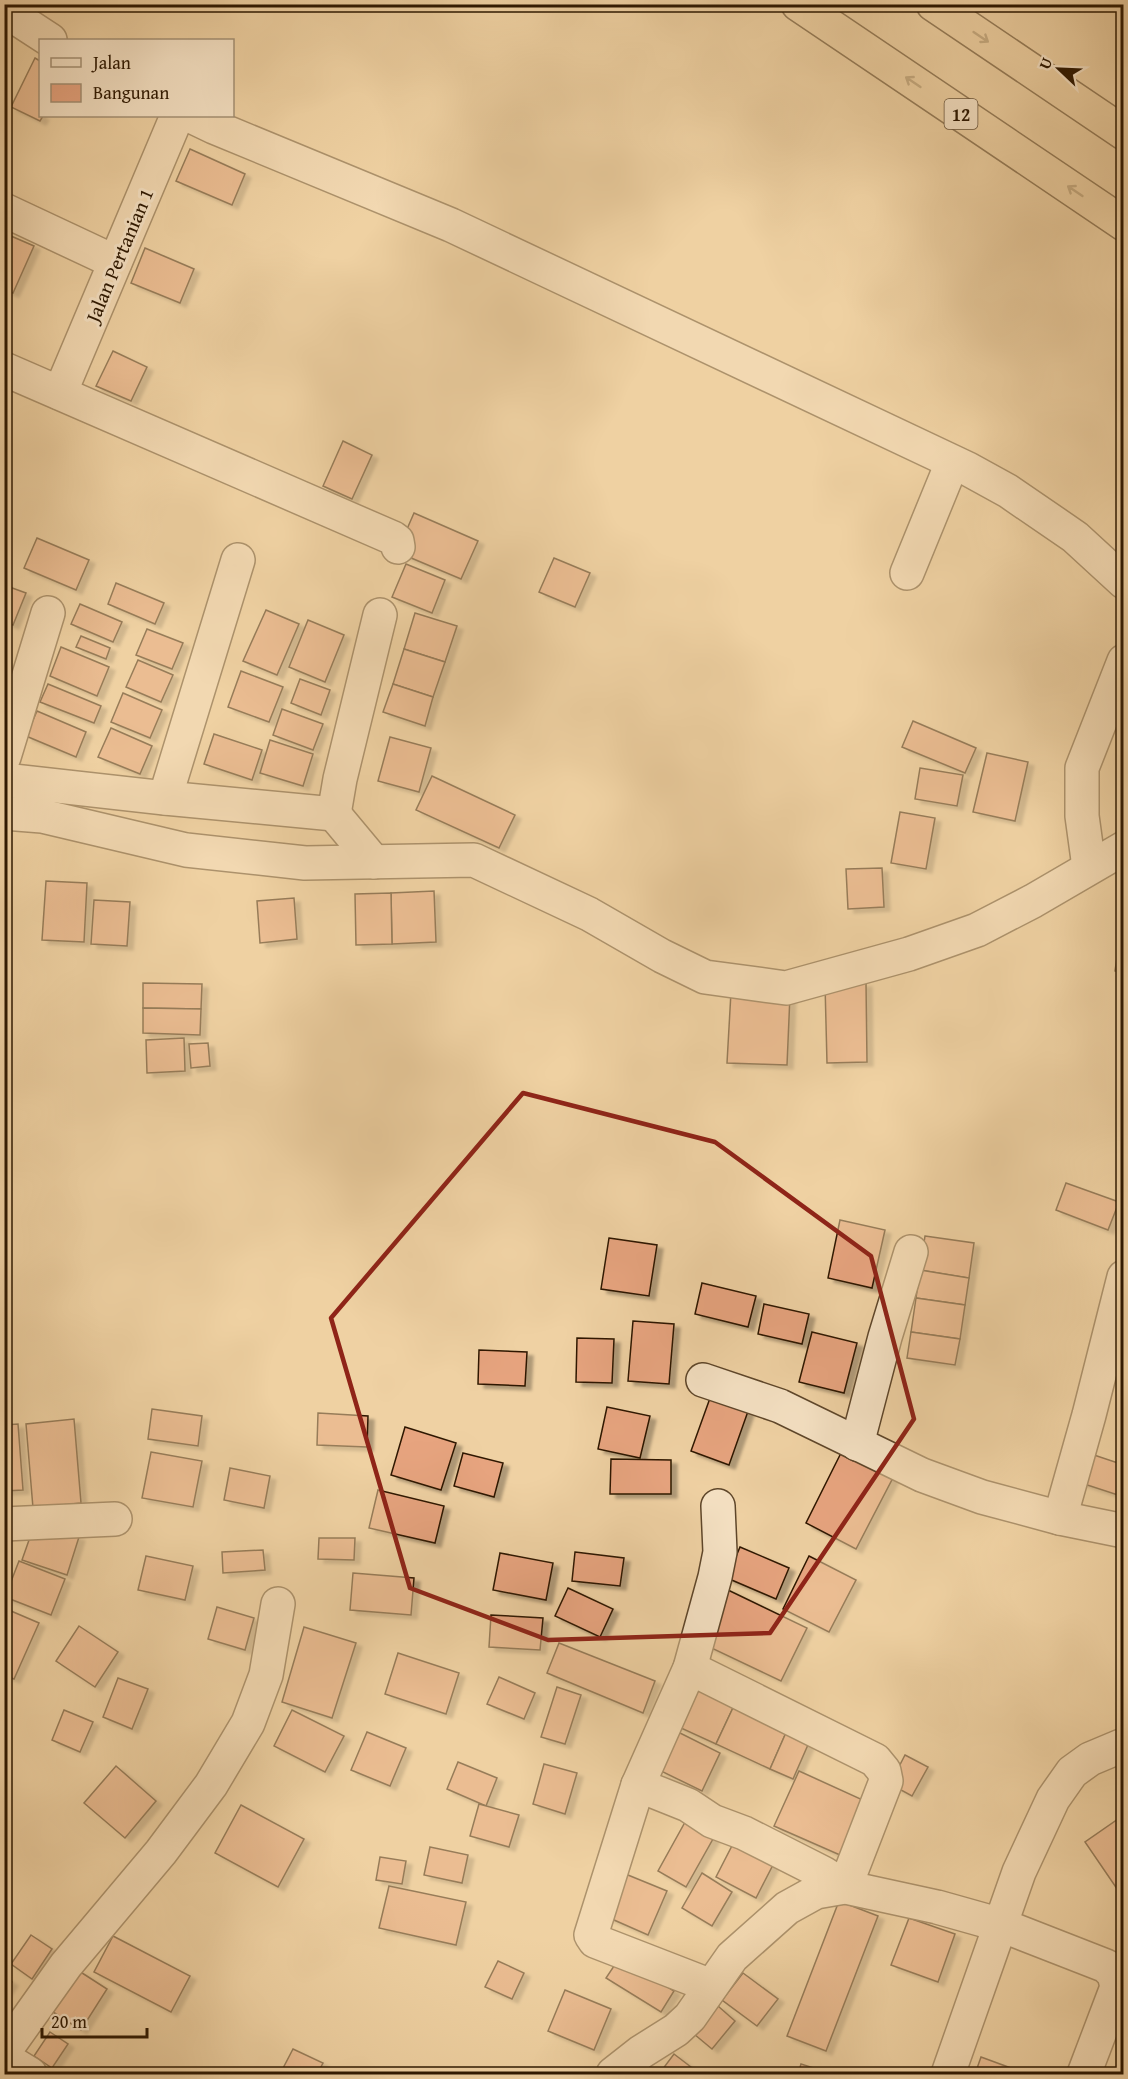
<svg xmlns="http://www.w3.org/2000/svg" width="1128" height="2079" viewBox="0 0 1128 2079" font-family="'Gentium Book Plus',serif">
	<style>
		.building { fill: #e7a47f; stroke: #2e1801; stroke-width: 1.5; filter: url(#shadow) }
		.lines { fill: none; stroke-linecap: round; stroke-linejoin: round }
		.minor-casing { stroke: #5e462a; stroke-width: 36 }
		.highway-casing { stroke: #2e1801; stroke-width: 36 }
		.minor { stroke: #f5e1c3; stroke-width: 33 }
		.highway { stroke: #efd1a3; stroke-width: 33 }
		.oneway { stroke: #987e5a }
		.marked { fill: none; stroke: #8f2418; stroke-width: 4.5; stroke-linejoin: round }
		.labels { text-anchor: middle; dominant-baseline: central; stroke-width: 6; stroke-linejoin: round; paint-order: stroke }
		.shield { fill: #f5e1c3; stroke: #6a543b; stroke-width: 1.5 }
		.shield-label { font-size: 18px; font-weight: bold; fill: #2e1801 }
		.street-label { font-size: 20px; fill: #2e1801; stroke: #f5e1c3 }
	</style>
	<defs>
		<filter id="shadow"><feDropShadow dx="6" dy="4" stdDeviation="1.5" flood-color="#0004"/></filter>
	</defs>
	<rect width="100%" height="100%" fill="#efd1a3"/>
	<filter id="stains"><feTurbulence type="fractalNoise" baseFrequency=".00333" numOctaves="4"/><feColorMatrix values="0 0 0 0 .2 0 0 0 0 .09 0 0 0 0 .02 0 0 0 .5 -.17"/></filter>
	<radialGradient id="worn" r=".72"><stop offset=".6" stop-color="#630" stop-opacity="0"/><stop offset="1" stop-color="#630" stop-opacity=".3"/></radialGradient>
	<g class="building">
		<polygon points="35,58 40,61 40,116 43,116 40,121 11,107"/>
		<polygon points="190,149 245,174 232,205 176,181"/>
		<polygon points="4,233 34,246 13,293 4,290"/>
		<polygon points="145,248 194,269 180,303 131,283"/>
		<polygon points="113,351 147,367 131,401 96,386"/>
		<polygon points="343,441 372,455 352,499 323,486"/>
		<polygon points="414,513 478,541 461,579 397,552"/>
		<polygon points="37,538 89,560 76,590 24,568"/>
		<polygon points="554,558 590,573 575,607 539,592"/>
		<polygon points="406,564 445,580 432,613 392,597"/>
		<polygon points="116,583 164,603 155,624 108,604"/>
		<polygon points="4,585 26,593 13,625 4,622"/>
		<polygon points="80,604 122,622 113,642 71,624"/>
		<polygon points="266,610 299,624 277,675 243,661"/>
		<polygon points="415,613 457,626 445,662 404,649"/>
		<polygon points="308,620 344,635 325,682 289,667"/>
		<polygon points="147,629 183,643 172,669 136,655"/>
		<polygon points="81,636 110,648 106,659 76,647"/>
		<polygon points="61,647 109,667 97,696 50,676"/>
		<polygon points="404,649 445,662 433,697 393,684"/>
		<polygon points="138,660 173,675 161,702 126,687"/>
		<polygon points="241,671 283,687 269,722 228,707"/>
		<polygon points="300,679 330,690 321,715 291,703"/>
		<polygon points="48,684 101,706 94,723 40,702"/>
		<polygon points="393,684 433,697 425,726 383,712"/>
		<polygon points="123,693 162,710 150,738 111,722"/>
		<polygon points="282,709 323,724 313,750 273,735"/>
		<polygon points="37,711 86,732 76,757 26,736"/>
		<polygon points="913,721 976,748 965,773 902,747"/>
		<polygon points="111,728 152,746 140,774 98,757"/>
		<polygon points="214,734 262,750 252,780 204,764"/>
		<polygon points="390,737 431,748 419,792 378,781"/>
		<polygon points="270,740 313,754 303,786 260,773"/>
		<polygon points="987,753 1028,762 1015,821 973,812"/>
		<polygon points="920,768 963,775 957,806 915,799"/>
		<polygon points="432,776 515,815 499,848 416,810"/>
		<polygon points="900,812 935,818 926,869 891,863"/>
		<polygon points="882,868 884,907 848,909 846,869"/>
		<polygon points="46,881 87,883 84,942 42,940"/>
		<polygon points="434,891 436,942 392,944 391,893"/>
		<polygon points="391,893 392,944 356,945 355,894"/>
		<polygon points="294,898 297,939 260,943 257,901"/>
		<polygon points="94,900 130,902 127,946 91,944"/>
		<polygon points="1122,926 1124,926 1124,973 1115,971"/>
		<polygon points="143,983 202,984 201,1009 143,1008"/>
		<polygon points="866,983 867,1062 827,1063 825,984"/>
		<polygon points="731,992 790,995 787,1065 727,1063"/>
		<polygon points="143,1008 201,1009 200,1035 143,1033"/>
		<polygon points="184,1038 185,1071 147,1073 146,1040"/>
		<polygon points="208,1043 210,1066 191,1068 189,1044"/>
		<polygon points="1066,1183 1119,1202 1108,1230 1056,1210"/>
		<polygon points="840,1220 885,1230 872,1288 828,1278"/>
		<polygon points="925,1236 974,1243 969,1278 920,1270"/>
		<polygon points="609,1238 657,1245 649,1296 601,1289"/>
		<polygon points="920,1270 969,1278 965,1305 916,1298"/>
		<polygon points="702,1283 756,1296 748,1327 695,1314"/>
		<polygon points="916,1298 965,1305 960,1339 911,1332"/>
		<polygon points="764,1304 809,1314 802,1344 758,1334"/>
		<polygon points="633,1321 674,1324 669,1384 628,1381"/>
		<polygon points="812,1332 857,1343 844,1393 799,1382"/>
		<polygon points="911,1332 960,1339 955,1365 907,1358"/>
		<polygon points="577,1338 614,1339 612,1383 576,1382"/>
		<polygon points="479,1350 527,1352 525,1386 478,1384"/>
		<polygon points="714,1387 752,1400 729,1465 691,1451"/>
		<polygon points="607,1407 650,1416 640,1458 598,1449"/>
		<polygon points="152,1409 202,1416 198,1446 148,1439"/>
		<polygon points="318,1413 368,1416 367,1447 317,1445"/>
		<polygon points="74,1419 81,1503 33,1508 26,1424"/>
		<polygon points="18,1424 23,1490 4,1491 4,1425"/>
		<polygon points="405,1427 456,1443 441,1490 391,1475"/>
		<polygon points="846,1443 897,1470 856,1549 806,1523"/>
		<polygon points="1082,1451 1124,1465 1124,1497 1072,1480"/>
		<polygon points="151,1452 202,1461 193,1507 142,1498"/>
		<polygon points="463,1453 503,1463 494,1497 454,1486"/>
		<polygon points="611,1459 671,1460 671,1494 610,1494"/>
		<polygon points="230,1468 270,1476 264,1508 224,1500"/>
		<polygon points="378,1490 444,1506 435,1543 369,1528"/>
		<polygon points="35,1523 79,1537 67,1575 22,1560"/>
		<polygon points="319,1538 355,1538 354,1560 318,1559"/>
		<polygon points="740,1547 789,1568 776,1599 727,1578"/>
		<polygon points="263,1550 265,1570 223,1573 222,1552"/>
		<polygon points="575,1552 624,1558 620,1586 572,1581"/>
		<polygon points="500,1553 553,1563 546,1600 493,1590"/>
		<polygon points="146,1556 193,1566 185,1600 138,1590"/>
		<polygon points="809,1556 856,1580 829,1632 783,1609"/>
		<polygon points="19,1561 65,1579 51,1615 5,1597"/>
		<polygon points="353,1573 414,1578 411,1615 350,1610"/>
		<polygon points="568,1588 613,1609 600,1637 555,1616"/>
		<polygon points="728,1590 807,1628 781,1681 703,1644"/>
		<polygon points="217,1607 254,1618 245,1650 208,1639"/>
		<polygon points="4,1608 39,1623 14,1679 4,1675"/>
		<polygon points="491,1615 543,1618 540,1650 489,1647"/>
		<polygon points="79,1626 118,1652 95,1687 56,1661"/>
		<polygon points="304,1627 356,1643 332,1718 282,1702"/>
		<polygon points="559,1643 655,1681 643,1713 547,1673"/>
		<polygon points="398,1653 459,1673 446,1714 385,1694"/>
		<polygon points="693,1673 739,1695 716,1744 670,1723"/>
		<polygon points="499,1677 535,1693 524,1719 487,1704"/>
		<polygon points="118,1678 148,1689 132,1729 103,1717"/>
		<polygon points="557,1687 581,1695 565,1744 541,1737"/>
		<polygon points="739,1695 792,1719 770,1769 716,1744"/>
		<polygon points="64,1710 93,1722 80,1752 52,1740"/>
		<polygon points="292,1710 344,1736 325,1772 274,1746"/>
		<polygon points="792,1719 814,1731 793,1779 770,1769"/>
		<polygon points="367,1732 406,1748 390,1786 351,1770"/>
		<polygon points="678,1732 720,1753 702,1791 659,1770"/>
		<polygon points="905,1755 928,1767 912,1796 890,1784"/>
		<polygon points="458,1762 497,1778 486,1806 447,1789"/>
		<polygon points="544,1764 577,1773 565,1814 533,1804"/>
		<polygon points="116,1766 156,1801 125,1838 84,1803"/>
		<polygon points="799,1771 865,1801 840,1855 774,1826"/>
		<polygon points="479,1804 519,1815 509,1847 470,1836"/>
		<polygon points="241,1805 304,1839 278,1887 215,1853"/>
		<polygon points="689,1815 718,1830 686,1887 658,1871"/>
		<polygon points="1121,1817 1124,1820 1124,1899 1085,1842"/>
		<polygon points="737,1836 777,1857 756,1898 716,1877"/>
		<polygon points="430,1847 468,1855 462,1883 424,1875"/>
		<polygon points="380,1857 406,1861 402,1884 376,1880"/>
		<polygon points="623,1873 667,1891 648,1935 605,1916"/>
		<polygon points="702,1873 732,1892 712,1926 682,1908"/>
		<polygon points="389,1886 466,1902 456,1945 379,1928"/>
		<polygon points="839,1901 878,1916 826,2051 787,2036"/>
		<polygon points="909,1918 955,1934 938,1982 891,1965"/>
		<polygon points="31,1935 52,1949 32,1979 11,1964"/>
		<polygon points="113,1936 190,1976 171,2012 94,1972"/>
		<polygon points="620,1957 674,1991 661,2012 606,1978"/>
		<polygon points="498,1961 524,1973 512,1999 485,1987"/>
		<polygon points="79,1971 107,1989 81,2030 53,2012"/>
		<polygon points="743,1973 778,1999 757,2026 722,2000"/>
		<polygon points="4,1977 12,1982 4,1994"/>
		<polygon points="565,1990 611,2009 594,2050 548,2031"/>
		<polygon points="718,2006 735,2021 712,2049 694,2034"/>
		<polygon points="50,2032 68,2044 52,2068 34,2056"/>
		<polygon points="293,2049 323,2063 317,2074 280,2074"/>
		<polygon points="674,2054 700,2074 659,2074"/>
		<polygon points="981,2057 1027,2074 975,2074"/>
		<polygon points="801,2064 832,2074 798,2074"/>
		<polygon points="324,2069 334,2074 321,2074"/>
	</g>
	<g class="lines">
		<defs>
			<g id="minor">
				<polyline points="4,10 50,40"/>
				<polyline points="191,116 214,127 451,225 968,469 1008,491 1075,537 1124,582"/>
				<polyline points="4,210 115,262"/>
				<polyline points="4,369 393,538 397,541 398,547"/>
				<polyline points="60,393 177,116"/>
				<polyline points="907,573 952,463"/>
				<polyline points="4,757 48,613"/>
				<polyline points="4,780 165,798 334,814 340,779 380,615"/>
				<polyline points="165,798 238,560"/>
				<polyline points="4,813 42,816 186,850 305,863 474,860 589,914 662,956 705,977 786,988 909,954 977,930 1033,901 1124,848"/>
				<polyline points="334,814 374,862"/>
				<polyline points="1089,867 1082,816 1082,768 1124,661"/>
				<polyline points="703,1380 780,1406 922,1475 982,1497 1060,1518 1124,1531"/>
				<polyline points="857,1444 885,1337 911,1252"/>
				<polyline points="1060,1518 1089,1415 1124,1277"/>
				<polyline points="4,1524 115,1519"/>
				<polyline points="638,1785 688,1805 712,1821 744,1833 823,1873 845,1887 886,1781 884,1771 875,1760 690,1668"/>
				<polyline points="711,1986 595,1941 591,1935 638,1785 690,1668 715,1577 720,1552 718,1506"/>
				<polyline points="4,2052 66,1965 161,1852 211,1785 248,1723 266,1675 278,1604"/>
				<polyline points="4,2058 30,2074"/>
				<polyline points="613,2074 641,2052 676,2030 690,2017 732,1957 787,1908 816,1892 845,1887 937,1907 1001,1925 1106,1966 1114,1974 1117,1987 1084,2074"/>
				<polyline points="948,2074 1019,1872 1053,1799 1072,1772 1090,1759 1121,1746 1124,1747"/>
			</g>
			<g id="highway">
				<polyline points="798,4 1124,224"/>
				<polyline points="933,4 1124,133"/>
			</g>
		</defs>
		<use href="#minor" class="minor-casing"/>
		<use href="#highway" class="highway-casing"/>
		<use href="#minor" class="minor"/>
		<use href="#highway" class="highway"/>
	</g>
	<defs><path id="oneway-shaft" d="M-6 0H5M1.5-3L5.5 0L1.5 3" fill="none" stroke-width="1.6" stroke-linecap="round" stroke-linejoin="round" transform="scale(1.5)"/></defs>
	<g class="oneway">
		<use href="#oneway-shaft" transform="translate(981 37) rotate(34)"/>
		<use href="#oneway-shaft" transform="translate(913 82) rotate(-146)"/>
		<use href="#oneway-shaft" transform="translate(1075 191) rotate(-146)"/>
	</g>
	<path d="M0 0H1128V2079H0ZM 523,1093 L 715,1142 L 871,1256 L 914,1419 L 770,1633 L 548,1640 L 410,1588 L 331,1318 Z" fill="#efd1a3" fill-opacity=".55" fill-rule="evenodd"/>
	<path class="marked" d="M 523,1093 L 715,1142 L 871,1256 L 914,1419 L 770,1633 L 548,1640 L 410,1588 L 331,1318 Z"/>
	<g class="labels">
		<rect class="shield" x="944.5" y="99" width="33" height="30" rx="4.5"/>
		<g class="shield-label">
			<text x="961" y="114">12</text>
		</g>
		<g class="street-label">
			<text transform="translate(119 255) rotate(-67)">Jalan Pertanian 1</text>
		</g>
	</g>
	<rect width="1128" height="2079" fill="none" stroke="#efd1a3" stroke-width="24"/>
	<rect x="6" y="6" width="1116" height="2067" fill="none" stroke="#2e1801" stroke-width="3"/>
	<rect x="12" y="12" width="1104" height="2055" fill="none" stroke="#2e1801" stroke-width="1.5"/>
	<rect x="39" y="39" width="195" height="78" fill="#f5e1c3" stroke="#a59175" stroke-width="1.5"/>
	<rect x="51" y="58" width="30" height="9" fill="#f5e1c3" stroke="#a59175" stroke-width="1.5"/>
	<text x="93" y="69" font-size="18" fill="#2e1801">Jalan</text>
	<rect x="51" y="84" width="30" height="18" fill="#e7a47f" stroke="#a59175" stroke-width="1.5"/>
	<text x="93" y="99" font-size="18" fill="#2e1801">Bangunan</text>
	<g transform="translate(1059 69) rotate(293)" stroke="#f5e1c3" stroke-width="4.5" paint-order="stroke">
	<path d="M0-4.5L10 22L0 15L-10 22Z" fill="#2e1801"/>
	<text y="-9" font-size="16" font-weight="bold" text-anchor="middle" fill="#2e1801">U</text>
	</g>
	<path d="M42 2028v9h105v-9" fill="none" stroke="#2e1801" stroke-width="3"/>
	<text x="51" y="2028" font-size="18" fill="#2e1801" stroke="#f5e1c3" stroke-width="4.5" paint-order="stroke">20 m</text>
	<rect width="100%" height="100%" filter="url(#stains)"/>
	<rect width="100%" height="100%" fill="url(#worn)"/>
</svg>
